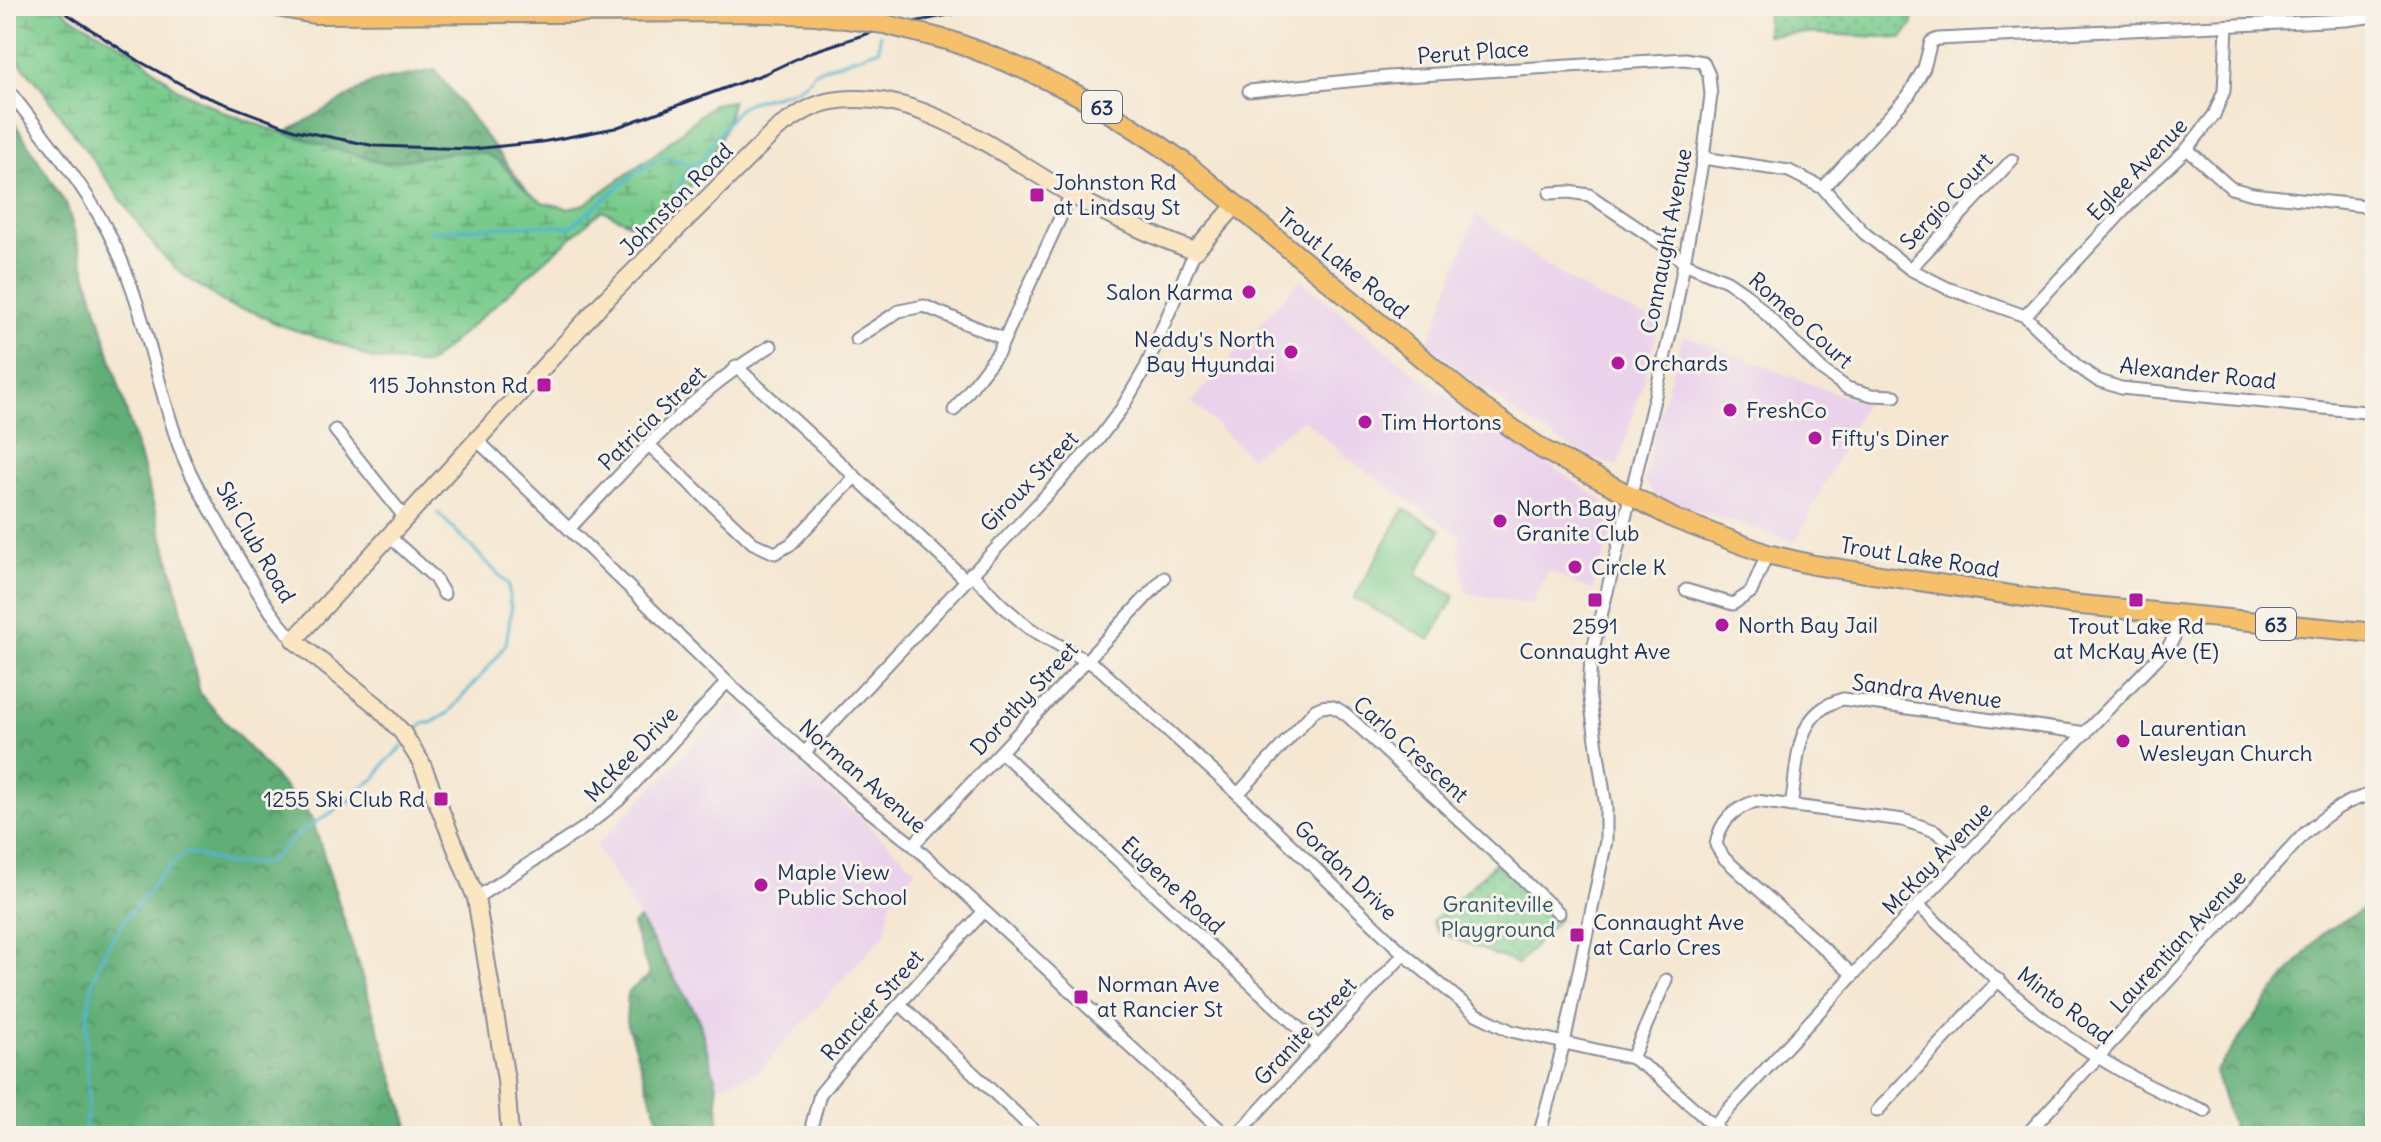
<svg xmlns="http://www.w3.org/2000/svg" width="2381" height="1142" viewBox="0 0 2381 1142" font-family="Delius,sans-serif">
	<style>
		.built { fill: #ead1ec }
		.grass { fill: url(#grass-dots); stroke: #4a7c74; stroke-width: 2 }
		.forest { fill: url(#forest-crowns); stroke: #3e6e6a; stroke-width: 2 }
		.wetland { fill: url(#wetland-marsh); stroke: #4a7c74; stroke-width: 2 }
		.garden { fill: #78ca8b; stroke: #4a7c74; stroke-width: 2 }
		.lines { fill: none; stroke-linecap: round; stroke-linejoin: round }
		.stream { stroke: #53b6d2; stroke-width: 3 }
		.street-casing { stroke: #888b98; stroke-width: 15 }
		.secondary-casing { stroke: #888b98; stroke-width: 20 }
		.primary-casing { stroke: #888b98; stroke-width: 22 }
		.street { stroke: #fff; stroke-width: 11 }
		.secondary { stroke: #fbe6c4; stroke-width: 16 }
		.primary { stroke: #f6c06b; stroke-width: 18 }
		.rail { stroke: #1b2f5e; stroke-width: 3 }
		.primary-bridge-casing { stroke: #888b98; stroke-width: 22; stroke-linecap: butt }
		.primary-bridge { stroke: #f6c06b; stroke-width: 18 }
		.poi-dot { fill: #b5179e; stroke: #f7f3e8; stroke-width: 3 }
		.labels { text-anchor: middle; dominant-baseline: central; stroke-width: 6; stroke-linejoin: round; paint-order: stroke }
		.shield { fill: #f7f3e8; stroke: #5d6a87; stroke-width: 2 }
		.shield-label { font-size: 20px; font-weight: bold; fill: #1b2f5e }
		.street-label { font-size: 22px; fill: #1b2f5e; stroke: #f7f3e8 }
		.poi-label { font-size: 22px; fill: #1b2f5e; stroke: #f7f3e8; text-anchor: start }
		.park-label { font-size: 22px; fill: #325669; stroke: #f7f3e8 }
	</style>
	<defs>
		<pattern id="grass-dots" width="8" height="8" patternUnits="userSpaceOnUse" patternTransform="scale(2)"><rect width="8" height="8" fill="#78ca8b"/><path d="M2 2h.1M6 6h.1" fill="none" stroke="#62a475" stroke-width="1.8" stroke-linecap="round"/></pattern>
		<pattern id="forest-crowns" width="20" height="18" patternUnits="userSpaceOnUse" patternTransform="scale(2)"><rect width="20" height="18" fill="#62ae77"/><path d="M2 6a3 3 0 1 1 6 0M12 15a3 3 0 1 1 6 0" fill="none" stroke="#508e65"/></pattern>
		<pattern id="wetland-marsh" width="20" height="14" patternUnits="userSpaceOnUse" patternTransform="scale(2)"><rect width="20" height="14" fill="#78ca8b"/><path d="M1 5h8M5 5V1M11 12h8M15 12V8" fill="none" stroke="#62a475"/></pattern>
	</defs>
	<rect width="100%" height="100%" fill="#f7f3e8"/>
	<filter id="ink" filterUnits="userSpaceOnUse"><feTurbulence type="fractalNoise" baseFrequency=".0125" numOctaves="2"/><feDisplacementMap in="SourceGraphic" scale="16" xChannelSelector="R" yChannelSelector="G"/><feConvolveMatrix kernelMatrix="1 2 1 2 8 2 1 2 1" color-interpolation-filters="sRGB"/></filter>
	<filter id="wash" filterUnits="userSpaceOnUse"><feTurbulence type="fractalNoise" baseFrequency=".006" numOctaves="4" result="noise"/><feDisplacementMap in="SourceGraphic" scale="32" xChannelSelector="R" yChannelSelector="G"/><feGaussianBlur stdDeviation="1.8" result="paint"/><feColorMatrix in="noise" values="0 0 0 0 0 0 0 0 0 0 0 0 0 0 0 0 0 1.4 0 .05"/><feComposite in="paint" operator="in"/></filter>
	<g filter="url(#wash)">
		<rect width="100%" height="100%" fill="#f5e7d2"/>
		<g class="built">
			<polygon points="1476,214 1550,268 1601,299 1660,322 1618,467 1576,451 1518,415 1428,345"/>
			<polygon points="1300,279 1417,375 1603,501 1613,529 1592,591 1548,570 1532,604 1467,593 1458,549 1461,536 1348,459 1304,419 1250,457 1192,402"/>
			<polygon points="1683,335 1864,404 1796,542 1657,498 1645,482 1655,430"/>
			<polygon points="733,704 916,869 891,901 885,934 759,1071 717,1086 698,1017 596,846"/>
		</g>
		<g class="grass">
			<polygon points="1767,6 1912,6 1913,24 1902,38 1800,33 1767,35"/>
			<polygon points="1495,863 1559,919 1518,964 1438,932 1432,921 1452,905"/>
		</g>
		<g class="forest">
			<polygon points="435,70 532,197 258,149 373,82"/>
			<polygon points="6,109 67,206 174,576 200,694 312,818 412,1136 6,1136"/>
			<polygon points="2375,902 2375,1136 2225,1136 2232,1126 2215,1072 2281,982 2323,933"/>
			<polygon points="639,919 698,1017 717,1086 719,1120 695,1136 664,1136 626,1021 628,992 650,975 632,925"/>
		</g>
		<path class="wetland" d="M 6,6 L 59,6 L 70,16 L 135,52 L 176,88 L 224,112 L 265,127 L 383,163 L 456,152 L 484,153 L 499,161 L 522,187 L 542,202 L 568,208 L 585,204 L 659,151 L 713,104 L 732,101 C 723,156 685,193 649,233 L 602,210 L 427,365 L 371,359 L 347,347 L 277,324 L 254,312 L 229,306 L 182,274 L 158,251 L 40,86 L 6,47 Z"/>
		<polygon class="garden" points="1404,509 1441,530 1416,575 1455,596 1430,640 1354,598"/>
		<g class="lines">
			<g class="stream">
				<polyline points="887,6 888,9"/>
				<polyline points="660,158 662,156 690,164"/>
				<path d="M 669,225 L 666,206 C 670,201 676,195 678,190 C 687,173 679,171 701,160 C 713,146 732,109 748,103 C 768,95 805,94 814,72 L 879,49 L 880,34"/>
				<polyline points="430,231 534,225 570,227 633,175 656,160"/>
				<polyline points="413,735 423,723 431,723 448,713 498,656 506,644 511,612 508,584 438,513"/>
				<path d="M 82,1136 C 93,1104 86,1076 86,1044 C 87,1018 89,987 99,964 C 114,928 157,876 187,852 L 227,864 L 268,863 L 302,831 L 354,798 L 359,789 L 376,778 L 385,763 L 402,747"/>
			</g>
		</g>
	</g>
	<g filter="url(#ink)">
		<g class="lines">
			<defs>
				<g id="street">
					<path d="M 6,87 C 45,138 89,189 116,248 C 145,311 156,381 179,446 C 191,479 210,508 227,538 C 248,574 265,610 294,640"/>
					<polyline points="1249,91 1388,77 1685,59 1703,62 1709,75 1711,95 1703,158 1684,263 1674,318 1591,657 1589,693 1606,807 1606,841 1564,1043 1539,1136"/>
					<polyline points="2187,149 2231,188 2253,194 2375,207"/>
					<polyline points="1703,158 1789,171 1823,188 1864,233 1910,269 1947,288 2025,316 2077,366 2097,380 2121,388 2375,413"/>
					<polyline points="1823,188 1909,95 1924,68 1931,42 1938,39 2346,20 2375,16"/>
					<polyline points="1550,193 1569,192 1589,195 1672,251 1684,263 1727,281 1746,294 1822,370 1847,388 1872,395 1895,396"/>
					<polyline points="1910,269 2012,160"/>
					<polyline points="2025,316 2140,193 2187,149 2214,115 2224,91 2227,26"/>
					<polyline points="856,339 899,311 924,306 1004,339"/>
					<polyline points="736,366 965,579"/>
					<polyline points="954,410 998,353 1071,194"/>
					<polyline points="335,430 406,519"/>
					<polyline points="478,441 727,682 859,803 913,845 1227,1136"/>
					<polyline points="649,445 753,543 775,553 791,544 854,478"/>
					<path d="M 569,529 C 632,462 691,393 771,346"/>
					<polyline points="390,537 434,577 444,594"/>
					<polyline points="971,573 1002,605 1029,628 1099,668 1238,794 1404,954 1476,1014 1511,1031 1632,1058 1657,1075 1725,1136"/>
					<polyline points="1686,590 1733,604 1751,592 1767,554"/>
					<polyline points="805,752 1098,440 1122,408 1146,367 1195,251"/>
					<polyline points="1001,752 1318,1046"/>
					<path d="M 1238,794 L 1315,710 C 1329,702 1338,708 1349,717 L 1559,913"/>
					<path d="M 1791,806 C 1799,764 1792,713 1843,699 L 2086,733"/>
					<polyline points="913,845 1164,578"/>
					<polyline points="476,898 584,828 619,800 727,682"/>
					<path d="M 1918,905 C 1961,945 2003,989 2050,1024 C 2098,1060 2149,1089 2205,1111"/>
					<path d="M 1853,975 L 1724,858 L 1716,845 C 1720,821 1733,809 1756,801 L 1903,820 L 1935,831 L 1967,856"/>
					<polyline points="900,1004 1040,1136"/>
					<polyline points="1632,1058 1666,980"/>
					<polyline points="1877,1111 1999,980"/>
					<polyline points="1714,1125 1918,905 2169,646 2174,637 2177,615"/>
					<polyline points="813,1136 812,1124 820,1094 844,1065 984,911"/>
					<polyline points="1236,1136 1404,954"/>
					<path d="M 2025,1136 L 2305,833 C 2328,814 2345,799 2375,794"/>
				</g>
				<path id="secondary" d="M 510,1136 L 506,1080 L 476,898 L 421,762 L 402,732 L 376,705 L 294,640 L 601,304 L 778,128 C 795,117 812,104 832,101 C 918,87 997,152 1067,192 C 1102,212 1156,238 1195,251 L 1235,206"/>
				<g id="primary">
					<polyline points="272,6 314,14 737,12 816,15"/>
					<path d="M 951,41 C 1042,73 1107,106 1185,163 L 1479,405 L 1542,449 L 1675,519 L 1767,554 L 1814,565 L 2071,604 L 2375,633"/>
				</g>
			</defs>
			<use href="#street" class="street-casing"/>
			<use href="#secondary" class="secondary-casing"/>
			<use href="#primary" class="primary-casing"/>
			<use href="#street" class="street"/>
			<use href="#secondary" class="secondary"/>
			<use href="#primary" class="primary"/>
			<polyline class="rail" points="55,6 139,61 199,94 295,130 375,146 473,149 542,142 615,128 764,74 811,52 885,28 992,6"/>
			<defs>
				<polyline id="primary-bridge" points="816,15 884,24 951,41"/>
			</defs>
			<use href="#primary-bridge" class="primary-bridge-casing"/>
			<use href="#primary-bridge" class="primary-bridge"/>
		</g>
	</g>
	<g class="poi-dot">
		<rect x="1029" y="187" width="16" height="16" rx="4"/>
		<circle cx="1249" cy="292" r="8"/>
		<circle cx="1291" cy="352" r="8"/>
		<circle cx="1618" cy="363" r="8"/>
		<rect x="536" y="377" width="16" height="16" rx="4"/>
		<circle cx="1730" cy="410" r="8"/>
		<circle cx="1365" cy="422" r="8"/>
		<circle cx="1815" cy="438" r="8"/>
		<circle cx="1500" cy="521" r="8"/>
		<circle cx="1575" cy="567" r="8"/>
		<rect x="1587" y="592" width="16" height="16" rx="4"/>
		<rect x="2128" y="592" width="16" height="16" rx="4"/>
		<circle cx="1722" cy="625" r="8"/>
		<circle cx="2123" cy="741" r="8"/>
		<rect x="433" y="791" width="16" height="16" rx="4"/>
		<circle cx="761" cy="885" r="8"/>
		<rect x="1569" y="927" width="16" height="16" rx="4"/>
		<rect x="1073" y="989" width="16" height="16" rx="4"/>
	</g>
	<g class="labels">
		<g class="shield">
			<rect x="1082" y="91" width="40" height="32" rx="6"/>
			<rect x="2256" y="608" width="40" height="32" rx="6"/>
		</g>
		<g class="shield-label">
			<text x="1102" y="107">63</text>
			<text x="2276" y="624">63</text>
		</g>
		<g class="street-label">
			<text transform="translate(1473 52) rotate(-4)">Perut Place</text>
			<text transform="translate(2137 169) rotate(-46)">Eglee Avenue</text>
			<text transform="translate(676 199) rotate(-45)">Johnston Road</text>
			<text transform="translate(1946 201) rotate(-47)">Sergio Court</text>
			<text transform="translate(1666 241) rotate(-79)">Connaught Avenue</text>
			<text transform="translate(1343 263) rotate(39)">Trout Lake Road</text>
			<text transform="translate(1801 320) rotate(42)">Romeo Court</text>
			<text transform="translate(2198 373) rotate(6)">Alexander Road</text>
			<text transform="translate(652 418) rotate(-44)">Patricia Street</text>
			<text transform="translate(1029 481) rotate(-46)">Giroux Street</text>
			<text transform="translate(256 542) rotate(60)">Ski Club Road</text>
			<text transform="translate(1920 557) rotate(9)">Trout Lake Road</text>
			<text transform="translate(1927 691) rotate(7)">Sandra Avenue</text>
			<text transform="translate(1024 698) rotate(-47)">Dorothy Street</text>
			<text transform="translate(1411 749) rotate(42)">Carlo Crescent</text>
			<text transform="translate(631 754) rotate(-46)">McKee Drive</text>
			<text transform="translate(863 776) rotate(41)">Norman Avenue</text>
			<text transform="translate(1937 858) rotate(-46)">McKay Avenue</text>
			<text transform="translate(1346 870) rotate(44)">Gordon Drive</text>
			<text transform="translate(1173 885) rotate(43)">Eugene Road</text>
			<text transform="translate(2178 941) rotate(-47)">Laurentian Avenue</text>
			<text transform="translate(872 1005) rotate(-48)">Rancier Street</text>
			<text transform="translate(2065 1005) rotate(37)">Minto Road</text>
			<text transform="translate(1305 1031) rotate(-47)">Granite Street</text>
		</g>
		<g class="poi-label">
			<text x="1053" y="182">Johnston Rd<tspan x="1053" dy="25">at Lindsay St</tspan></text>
			<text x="1233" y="292" text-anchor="end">Salon Karma</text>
			<text x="1275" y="339" text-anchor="end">Neddy's North<tspan x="1275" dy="25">Bay Hyundai</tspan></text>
			<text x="1634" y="363">Orchards</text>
			<text x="528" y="385" text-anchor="end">115 Johnston Rd</text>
			<text x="1746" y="410">FreshCo</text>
			<text x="1381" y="422">Tim Hortons</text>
			<text x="1831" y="438">Fifty's Diner</text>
			<text x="1516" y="508">North Bay<tspan x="1516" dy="25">Granite Club</tspan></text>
			<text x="1591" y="567">Circle K</text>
			<text x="1738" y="625">North Bay Jail</text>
			<text x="1595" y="626" text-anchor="middle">2591<tspan x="1595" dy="25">Connaught Ave</tspan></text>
			<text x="2136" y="626" text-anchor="middle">Trout Lake Rd<tspan x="2136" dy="25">at McKay Ave (E)</tspan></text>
			<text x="2139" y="728">Laurentian<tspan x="2139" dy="25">Wesleyan Church</tspan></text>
			<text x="425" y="799" text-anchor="end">1255 Ski Club Rd</text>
			<text x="777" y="872">Maple View<tspan x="777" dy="25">Public School</tspan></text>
			<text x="1593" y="922">Connaught Ave<tspan x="1593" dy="25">at Carlo Cres</tspan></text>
			<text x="1097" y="984">Norman Ave<tspan x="1097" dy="25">at Rancier St</tspan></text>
		</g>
		<g class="park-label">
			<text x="1498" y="904">Graniteville<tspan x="1498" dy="25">Playground</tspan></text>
		</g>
	</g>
	<rect width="2381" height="1142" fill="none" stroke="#f7f3e8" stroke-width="32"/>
</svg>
